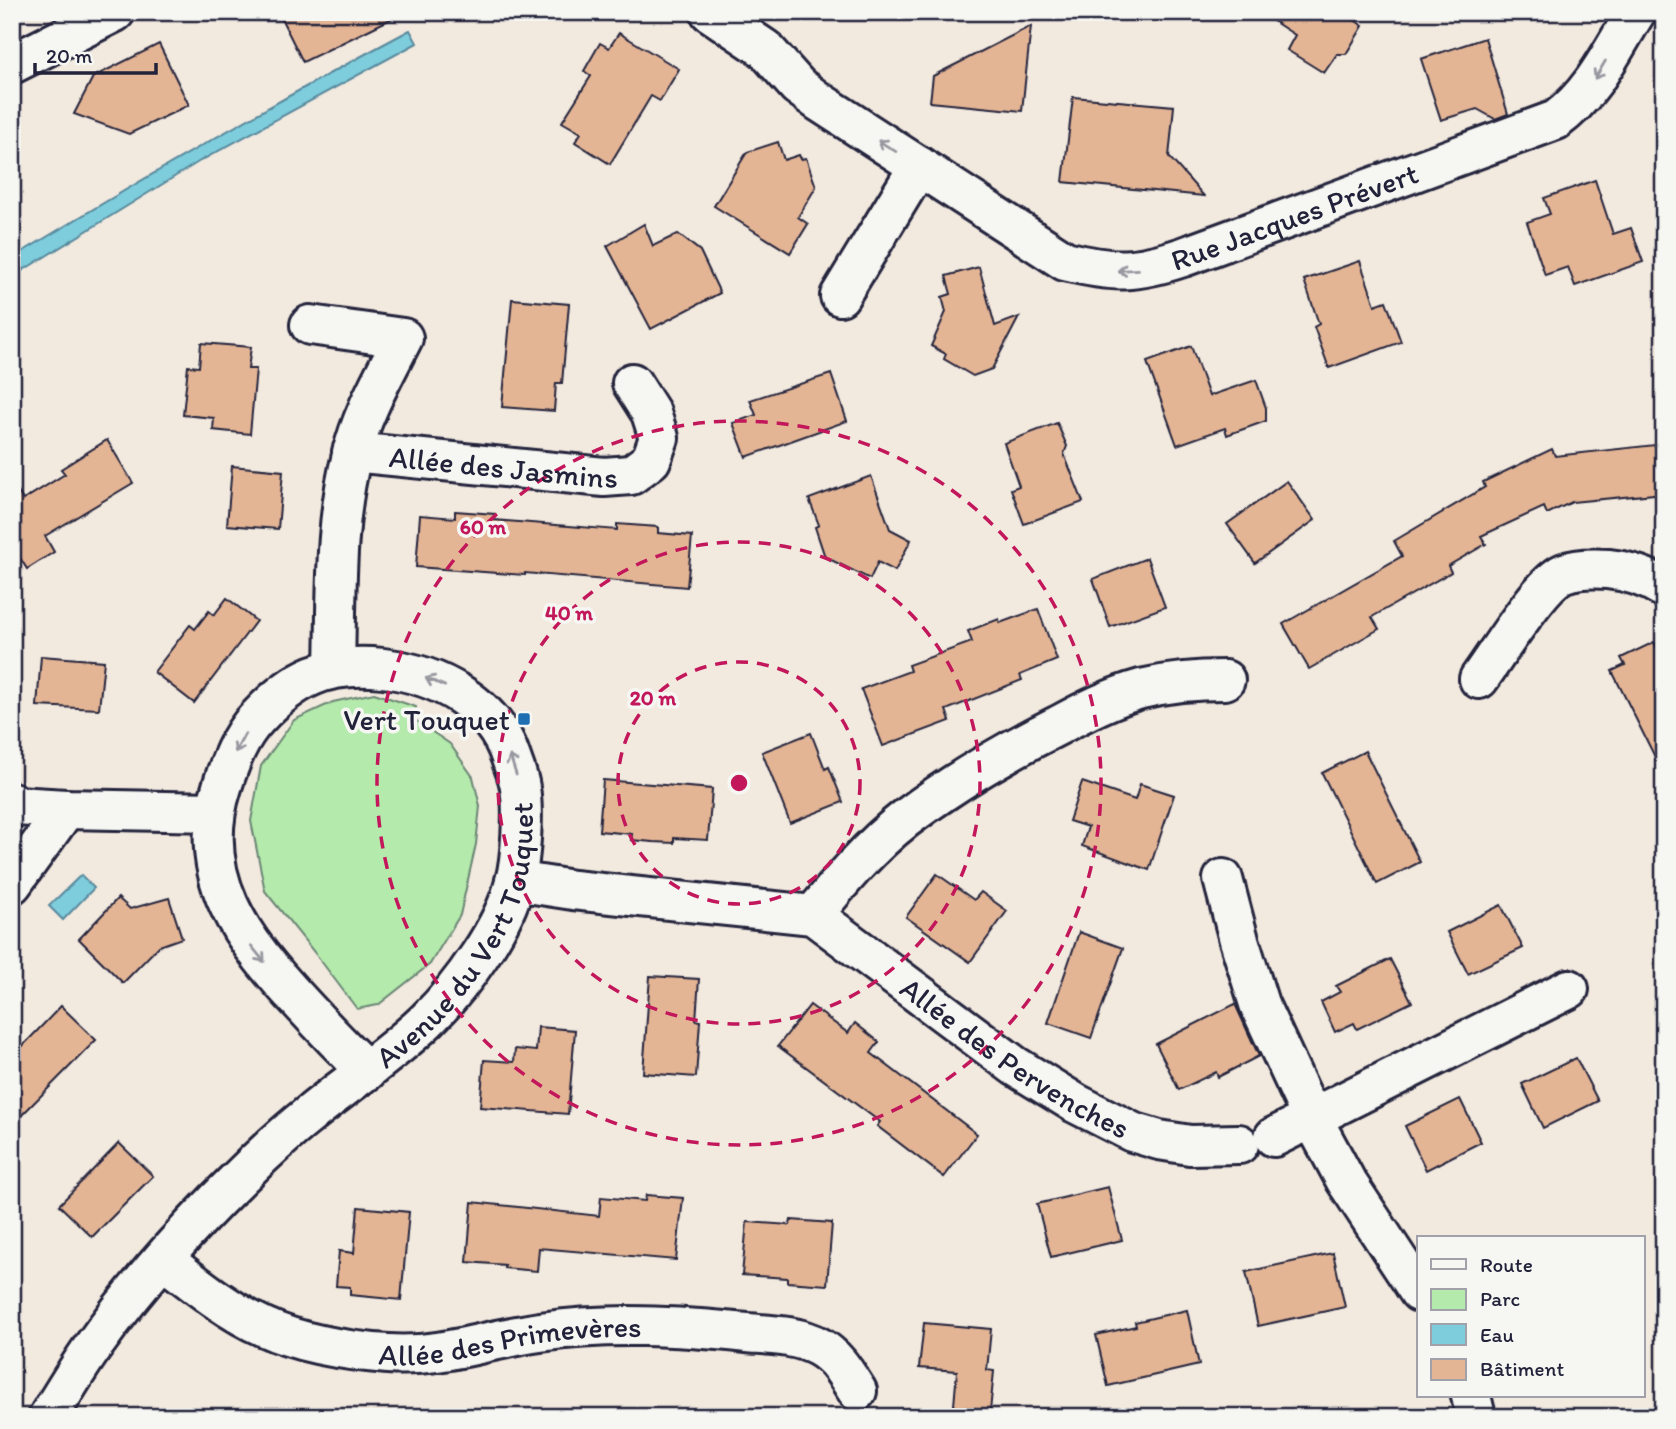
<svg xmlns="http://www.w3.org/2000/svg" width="1676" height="1429" viewBox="0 0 1676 1429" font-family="Itim,sans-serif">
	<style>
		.green { fill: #b4eaac; stroke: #6b8674; stroke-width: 2 }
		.water { fill: #7ecddc; stroke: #59899c; stroke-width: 2 }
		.building { fill: #e4b595; stroke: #22223b; stroke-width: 2 }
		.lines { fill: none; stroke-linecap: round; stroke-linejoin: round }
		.minor-casing { stroke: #22223b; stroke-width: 44 }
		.minor { stroke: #f6f6f2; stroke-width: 38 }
		.oneway { stroke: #9797a0 }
		.ring { fill: none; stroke: #c2185b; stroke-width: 3.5; stroke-dasharray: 12 9 }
		.poi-dot { fill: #1f6fb2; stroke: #f6f6f2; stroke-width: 2.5 }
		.labels { text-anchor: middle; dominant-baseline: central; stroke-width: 7; stroke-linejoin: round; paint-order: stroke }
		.street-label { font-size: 30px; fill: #22223b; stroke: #f6f6f2 }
		.poi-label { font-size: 30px; fill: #22223b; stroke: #f6f6f2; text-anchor: end }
		.centre { fill: #c2185b; stroke: #f6f6f2; stroke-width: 3.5 }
		.ring-label { font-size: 21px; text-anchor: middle; font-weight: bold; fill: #c2185b; stroke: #f6f6f2; stroke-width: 7; stroke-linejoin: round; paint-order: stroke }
	</style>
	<rect width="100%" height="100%" fill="#f2e9df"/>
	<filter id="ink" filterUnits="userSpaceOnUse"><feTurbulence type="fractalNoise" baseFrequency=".0143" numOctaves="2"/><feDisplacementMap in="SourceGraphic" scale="14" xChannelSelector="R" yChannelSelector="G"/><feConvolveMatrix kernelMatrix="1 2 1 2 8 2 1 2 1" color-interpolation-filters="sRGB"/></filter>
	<g filter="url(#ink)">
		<polygon class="green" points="374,693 416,707 415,720 450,744 473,777 480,806 476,844 460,915 430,964 378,1005 357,1009 318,957 265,891 251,821 261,766 294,720 333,702"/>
		<g class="water">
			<path d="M 410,30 L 417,43 L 200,161 L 12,277 L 12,258 C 143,178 275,102 410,30 Z"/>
			<polygon points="81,875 94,888 63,920 49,906"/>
		</g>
		<g class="building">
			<polygon points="278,12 405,12 303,62"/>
			<polygon points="1259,12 1343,12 1363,26 1346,54 1337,54 1324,73 1287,50 1295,35"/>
			<polygon points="1031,26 1022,111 930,102 933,76"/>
			<polygon points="619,33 679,69 660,101 651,96 610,164 575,142 581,133 562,122 591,76 584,71 600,43 609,48"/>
			<polygon points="1485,38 1508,114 1495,119 1477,109 1441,120 1421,59"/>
			<polygon points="159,44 189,105 129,134 74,114 93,77"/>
			<polygon points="1073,97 1174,106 1169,157 1204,196 1063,182"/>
			<polygon points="778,142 784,160 799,155 801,159 806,158 816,187 798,217 808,224 790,253 714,206 747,152"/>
			<polygon points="1595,180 1613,234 1631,228 1643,262 1575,286 1568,267 1545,275 1527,222 1550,214 1544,198"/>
			<polygon points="644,224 653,246 678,234 700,251 720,293 651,329 607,246"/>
			<polygon points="1360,261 1375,305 1386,301 1401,342 1329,368 1314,327 1319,324 1304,280"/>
			<polygon points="979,267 995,326 1019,317 992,369 973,376 944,359 946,354 931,346 946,312 942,297 951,294 946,276"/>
			<polygon points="512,299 569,304 562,383 556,383 554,411 502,407"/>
			<polygon points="201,343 251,347 248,369 256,369 250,434 213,430 214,418 183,415 188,366 199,367"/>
			<polygon points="1191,346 1209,396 1256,380 1266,408 1266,421 1227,435 1225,428 1177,445 1147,362"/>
			<polygon points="831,374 847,421 746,457 733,423 756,415 750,400"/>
			<polygon points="1057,423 1067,446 1064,454 1083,502 1024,524 1011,489 1019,486 1004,443"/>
			<polygon points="107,440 133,483 45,536 54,552 27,569 17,553 12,556 12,482 23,500 65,474 61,469"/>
			<polygon points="1664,444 1664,493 1572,502 1547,514 1544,507 1481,536 1486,544 1448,566 1451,572 1372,617 1379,629 1309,669 1283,624 1402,556 1394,541 1485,487 1483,482 1552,449 1555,456"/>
			<polygon points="232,466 283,471 278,529 227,525"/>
			<polygon points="871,476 890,529 911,540 895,571 878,562 870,579 825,557 815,527 819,525 809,499"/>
			<polygon points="1287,481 1315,520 1255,563 1227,524"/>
			<polygon points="455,511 495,514 494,520 617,530 617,524 658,527 658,533 692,536 687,587 525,573 525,575 416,567 420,515 455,518"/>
			<polygon points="1147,558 1165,607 1110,627 1093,579"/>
			<polygon points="227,598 256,621 194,703 154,672 190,625 195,629 209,611 214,615"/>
			<polygon points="1038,609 1057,660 1020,675 1022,680 946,710 950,721 883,746 861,689 910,671 908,665 972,642 968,631 999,619 1000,623"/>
			<polygon points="1654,642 1664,662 1664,775 1612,671 1625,665 1621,658"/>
			<polygon points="41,656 104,661 99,709 37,706"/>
			<polygon points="811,733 825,769 829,767 843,802 790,823 762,752"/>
			<polygon points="1365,751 1420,862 1377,884 1322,773"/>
			<polygon points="603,780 712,789 708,840 674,838 674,843 653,842 631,840 632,834 599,831"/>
			<polygon points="1082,782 1135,800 1140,784 1174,795 1149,870 1082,846 1088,827 1069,821"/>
			<polygon points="937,874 974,900 981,892 1007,911 970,962 906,917"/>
			<polygon points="118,898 130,909 169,898 182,938 159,946 123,983 79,939"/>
			<polygon points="1501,905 1523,948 1468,974 1447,932"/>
			<polygon points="1079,932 1123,948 1091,1038 1048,1023"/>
			<polygon points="1390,959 1412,1002 1357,1029 1354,1023 1335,1032 1321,1002 1340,992 1336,986"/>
			<polygon points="650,976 699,979 696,1020 700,1021 696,1077 643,1073"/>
			<polygon points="1235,1004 1259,1056 1218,1077 1216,1072 1179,1090 1156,1044"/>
			<polygon points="810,1005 848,1033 855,1023 879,1042 871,1053 977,1134 944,1177 877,1126 880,1122 778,1046"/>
			<polygon points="61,1006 96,1040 12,1125 12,1057"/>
			<polygon points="538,1027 575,1030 568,1114 480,1107 484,1060 514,1062 515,1049 536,1051"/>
			<polygon points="1576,1058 1598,1101 1543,1128 1522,1084"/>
			<polygon points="1460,1099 1481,1142 1426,1170 1405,1126"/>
			<polygon points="119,1143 153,1176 92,1237 59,1205"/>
			<polygon points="1108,1187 1122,1240 1051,1257 1037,1204"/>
			<polygon points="646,1195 683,1198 676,1260 539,1248 537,1271 504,1268 505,1265 467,1262 472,1202 599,1216 601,1197 645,1201"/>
			<polygon points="358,1207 409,1212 401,1300 350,1295 350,1287 336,1286 339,1251 354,1253"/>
			<polygon points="791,1220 832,1223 827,1285 787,1282 787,1278 742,1275 747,1222 790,1225"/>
			<polygon points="1333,1253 1345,1307 1258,1326 1246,1272"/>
			<polygon points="1187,1310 1199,1365 1108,1386 1096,1335 1136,1326 1135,1322"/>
			<polygon points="924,1323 991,1329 987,1370 994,1371 990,1411 983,1410 982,1417 953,1417 957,1371 919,1368"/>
		</g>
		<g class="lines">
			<defs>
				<g id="minor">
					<path id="s1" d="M 710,12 L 765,49 L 798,86 L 818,101 L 1065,261 C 1114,273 1135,273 1183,257 L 1556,120 C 1593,93 1612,51 1636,12"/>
					<polyline points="12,64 115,12"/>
					<polyline points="840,296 919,166"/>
					<path d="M 310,325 L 403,338 C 385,374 361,415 352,455 C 334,524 337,597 335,667"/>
					<path id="s2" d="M 352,452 L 604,477 L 631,475 L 651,460 L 659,438 L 651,413 L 632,383"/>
					<path d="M 1479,679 C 1497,655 1540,583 1564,573 C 1577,568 1594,568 1608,569 C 1627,571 1647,577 1664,588"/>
					<polyline points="12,802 16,806 66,809 214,812"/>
					<polyline points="1223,879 1239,940 1259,1004 1312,1118 1346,1181 1419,1292"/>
					<path id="s3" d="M 515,881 L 573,890 L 813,915 L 1015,1066 L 1075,1103 L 1132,1132 L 1159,1140 L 1190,1145 L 1239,1144"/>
					<polyline points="12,884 66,809"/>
					<path d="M 813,915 C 841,881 870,846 905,819 C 952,783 1005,752 1059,725 C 1085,711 1112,697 1141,689 C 1170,682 1197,680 1225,680"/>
					<polyline points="1274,1137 1569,989"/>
					<path id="s4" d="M 163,1259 C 194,1283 228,1311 264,1327 C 301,1344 348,1351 388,1354 C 441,1358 489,1339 540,1332 C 609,1322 678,1326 747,1333 C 770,1335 798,1335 819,1347 C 837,1357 846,1374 857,1391"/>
					<polyline points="1471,1396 1476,1417"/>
					<path id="s5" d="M 48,1417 C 64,1392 78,1367 95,1344 C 131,1293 174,1244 217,1200 C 247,1170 277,1140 310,1114 C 349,1082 391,1055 427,1020 C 460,988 504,927 515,882 C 521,859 524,811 520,788 C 519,778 514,767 511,758 C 494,703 436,674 383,668 C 327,662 295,677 257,718 C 239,737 230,762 222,787 C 193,876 243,941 301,1003 C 322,1026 344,1049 367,1071"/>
				</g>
			</defs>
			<use href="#minor" class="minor-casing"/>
			<use href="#minor" class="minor"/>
		</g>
		<defs><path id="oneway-shaft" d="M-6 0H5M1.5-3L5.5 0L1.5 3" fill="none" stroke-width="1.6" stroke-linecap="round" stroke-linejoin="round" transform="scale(1.75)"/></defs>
		<g class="oneway">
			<use href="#oneway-shaft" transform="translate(1600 70) rotate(121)"/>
			<use href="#oneway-shaft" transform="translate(887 146) rotate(-148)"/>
			<use href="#oneway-shaft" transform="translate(1128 270) rotate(177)"/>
			<use href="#oneway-shaft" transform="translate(435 682) rotate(-157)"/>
			<use href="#oneway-shaft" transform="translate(240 743) rotate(118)"/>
			<use href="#oneway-shaft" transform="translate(513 765) rotate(-108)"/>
			<use href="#oneway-shaft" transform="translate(258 954) rotate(51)"/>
		</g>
	</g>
	<g class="ring">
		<circle cx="739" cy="783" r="121"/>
		<circle cx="739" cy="783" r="241"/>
		<circle cx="739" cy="783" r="362"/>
	</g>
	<rect class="poi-dot" x="517" y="712" width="14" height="14" rx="3.5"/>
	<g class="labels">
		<g class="street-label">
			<text stroke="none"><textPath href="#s1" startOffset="674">Rue Jacques Prévert</textPath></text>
			<text stroke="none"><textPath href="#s2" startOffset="152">Allée des Jasmins</textPath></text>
			<text stroke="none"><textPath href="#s5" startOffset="644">Avenue du Vert Touquet</textPath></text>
			<text stroke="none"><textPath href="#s3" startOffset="548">Allée des Pervenches</textPath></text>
			<text stroke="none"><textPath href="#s4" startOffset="373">Allée des Primevères</textPath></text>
		</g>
		<g class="poi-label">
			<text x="510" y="719">Vert Touquet</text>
		</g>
	</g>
	<circle cx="739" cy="783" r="10" class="centre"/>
	<g class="ring-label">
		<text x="483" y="534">60 m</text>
		<text x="569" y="620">40 m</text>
		<text x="653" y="705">20 m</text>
	</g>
	<rect width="1676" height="1429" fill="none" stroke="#f6f6f2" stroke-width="42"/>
	<rect x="21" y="21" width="1634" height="1387" fill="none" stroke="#22223b" stroke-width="2.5" filter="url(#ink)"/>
	<rect x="1417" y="1236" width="228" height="161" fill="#f6f6f2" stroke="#a1a1a9" stroke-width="2"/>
	<rect x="1431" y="1259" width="35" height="10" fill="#f6f6f2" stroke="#a1a1a9" stroke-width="2"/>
	<text x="1480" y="1272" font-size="21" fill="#22223b">Route</text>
	<rect x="1431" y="1289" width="35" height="21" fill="#b4eaac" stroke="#a1a1a9" stroke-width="2"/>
	<text x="1480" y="1306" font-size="21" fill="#22223b">Parc</text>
	<rect x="1431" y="1324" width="35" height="21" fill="#7ecddc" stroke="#a1a1a9" stroke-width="2"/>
	<text x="1480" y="1342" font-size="21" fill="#22223b">Eau</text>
	<rect x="1431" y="1359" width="35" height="21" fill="#e4b595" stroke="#a1a1a9" stroke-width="2"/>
	<text x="1480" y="1376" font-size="21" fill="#22223b">Bâtiment</text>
	<path d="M35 63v10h121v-10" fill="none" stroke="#22223b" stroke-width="3.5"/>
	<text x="46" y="63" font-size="21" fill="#22223b" stroke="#f6f6f2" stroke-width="5" paint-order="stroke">20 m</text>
</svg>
